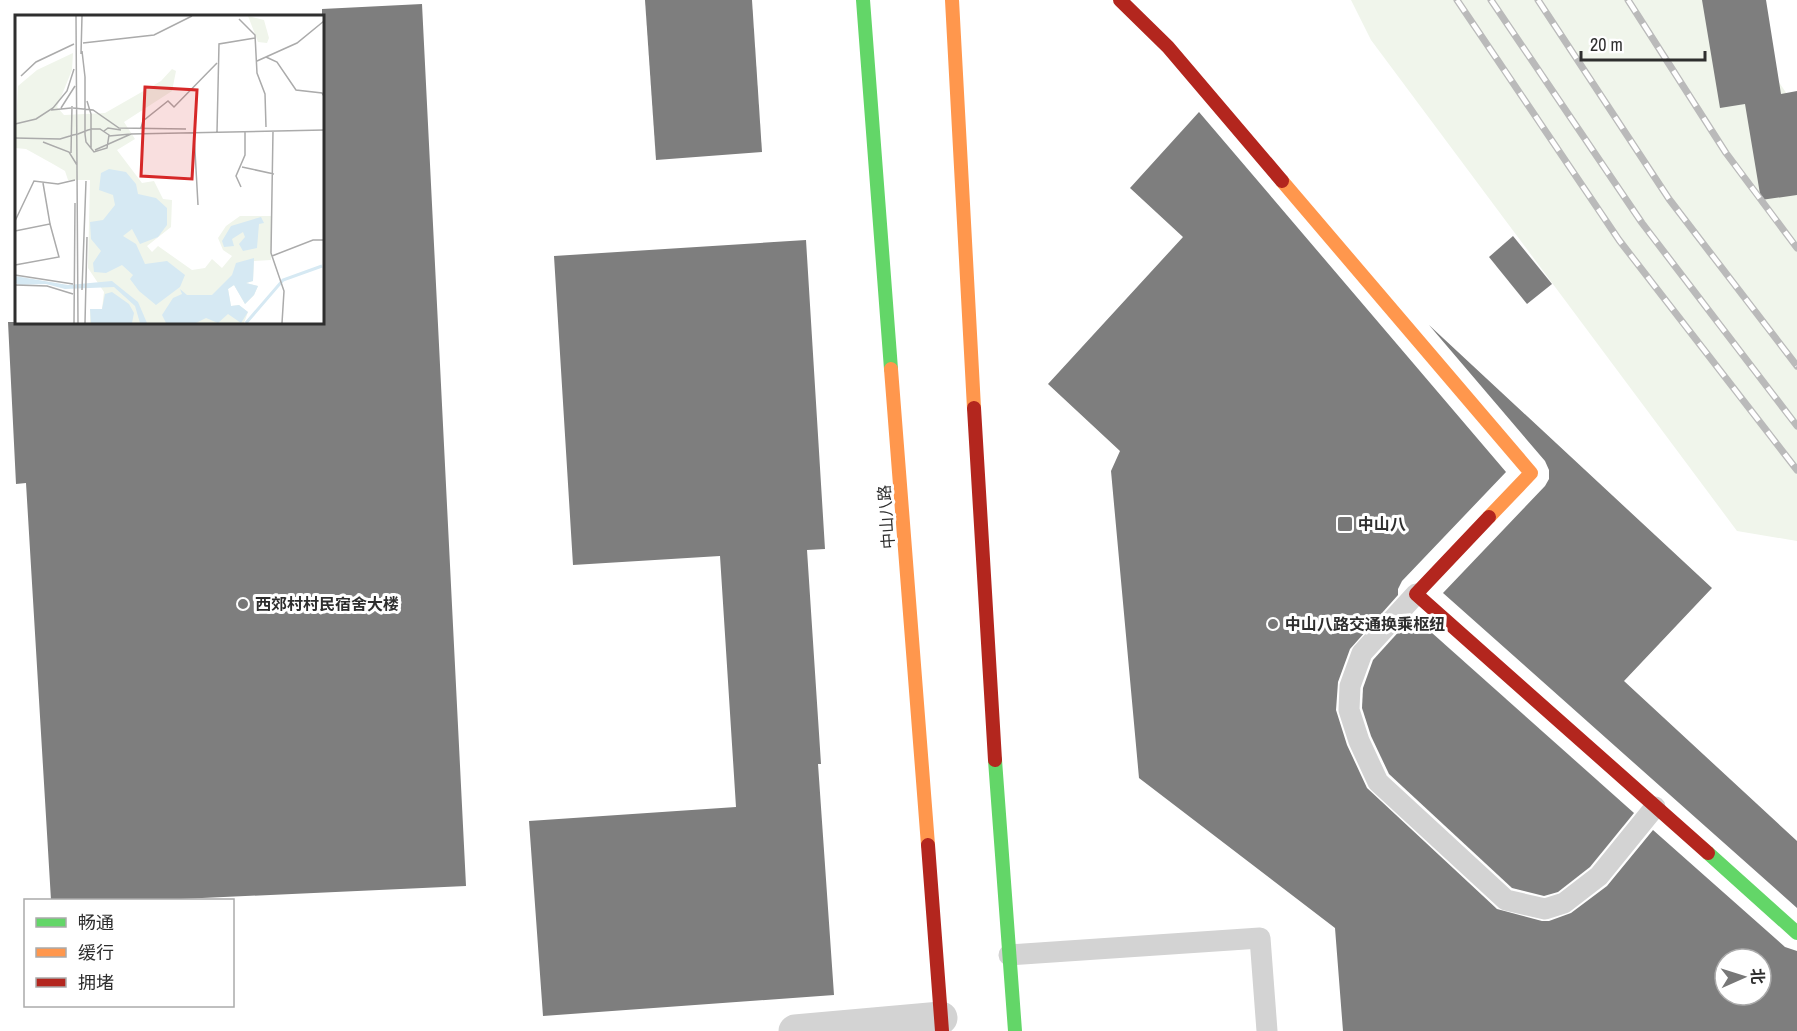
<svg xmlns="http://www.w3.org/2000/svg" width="1797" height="1031" viewBox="0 0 1797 1031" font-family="'Archivo Narrow','Noto Sans SC',sans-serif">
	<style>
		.green { fill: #f0f5eb }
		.building { fill: #7e7e7e; fill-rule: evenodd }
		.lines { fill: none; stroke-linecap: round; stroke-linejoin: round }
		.lane { stroke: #d3d3d3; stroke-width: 21 }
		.street { stroke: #d3d3d3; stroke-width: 33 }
		.fast { stroke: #63d668; stroke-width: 14 }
		.slow { stroke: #ff974d; stroke-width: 14 }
		.jam { stroke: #b3261e; stroke-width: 14 }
		.rail-casing { stroke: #bababa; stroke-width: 7 }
		.rail { stroke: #fff; stroke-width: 4.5; stroke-dasharray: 14; stroke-linecap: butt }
		.poi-dot { fill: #777; stroke: #fff; stroke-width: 2 }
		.labels { text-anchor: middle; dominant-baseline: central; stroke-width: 6; stroke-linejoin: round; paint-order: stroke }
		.street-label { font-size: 16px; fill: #2e2e2e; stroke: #fff }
		.poi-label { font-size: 16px; font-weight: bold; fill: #2e2e2e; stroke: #fff; text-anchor: start }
		.inset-river { fill: none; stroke: #d6e9f3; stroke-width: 3 }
		.inset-road { fill: none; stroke: #ababab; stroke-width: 1.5 }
		.view { fill: #d62828; fill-opacity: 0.15; stroke: #d62828; stroke-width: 3 }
		.inset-edge { fill: none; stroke: #2e2e2e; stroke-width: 3 }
	</style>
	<rect width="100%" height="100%" fill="#fff"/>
	<polygon class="green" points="1351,0 1724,0 1797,109 1797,541 1737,531 1371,40"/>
	<g class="building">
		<polygon points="645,0 752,0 762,152 656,160"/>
		<polygon points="1702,0 1766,0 1781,94 1797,91 1797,195 1761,200 1745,104 1720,108"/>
		<polygon points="422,4 466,886 159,900 51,900 26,483 16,484 8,322 322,322 322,9"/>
		<path d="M 1199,112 L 1506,472 L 1402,581 L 1398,589 L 1398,595 L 1350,649 L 1338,682 L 1336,710 L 1347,745 L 1367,788 L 1497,909 L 1542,921 L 1549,921 L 1571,913 L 1607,886 L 1653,830 L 1785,947 L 1797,951 L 1797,1031 L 1343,1031 L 1335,928 L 1139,778 L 1111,471 L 1120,451 L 1048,384 L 1183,237 L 1130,188 ZM 1725,959 L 1761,959 L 1761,995 L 1725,995 Z"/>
		<polygon points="1513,236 1552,284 1527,304 1489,257"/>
		<polygon points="806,240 825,549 807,550 821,764 818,764 834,995 543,1016 529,821 736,807 720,556 573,565 554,256"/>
		<polygon points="1429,325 1712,588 1624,681 1797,841 1797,908 1443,593 1545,486 1549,479 1549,470 1545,461"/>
		<polygon points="1413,616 1634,813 1590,867 1558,892 1544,896 1512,888 1389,774 1371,736 1362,708 1363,688 1373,660"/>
	</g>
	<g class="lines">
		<g class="lane">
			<polyline points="1416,594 1362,653 1350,686 1349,710 1359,741 1378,782 1506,900 1545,909 1564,903 1599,876 1655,807"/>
			<polyline points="1009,955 1260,938 1267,1031"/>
		</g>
		<polyline class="street" points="795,1031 941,1018"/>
		<g class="fast">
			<polyline points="863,0 891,369"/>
			<polyline points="995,760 1015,1031"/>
			<polyline points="1708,853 1797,933"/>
		</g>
		<g class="slow">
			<polyline points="952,0 974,408"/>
			<polyline points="1282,181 1531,473 1489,517"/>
			<polyline points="891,369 928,845"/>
		</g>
		<g class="jam">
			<polyline points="1120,0 1168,47 1282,181"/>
			<polyline points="974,408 995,760"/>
			<polyline points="1489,517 1416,594 1708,853"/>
			<polyline points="928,845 942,1031"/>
		</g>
		<defs>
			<g id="rail">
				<polyline points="1457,0 1619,240 1797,470"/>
				<polyline points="1491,0 1642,223 1797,426"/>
				<polyline points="1538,0 1669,199 1797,366"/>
				<polyline points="1628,0 1726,153 1797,248"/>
			</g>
		</defs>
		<use href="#rail" class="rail-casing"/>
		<use href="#rail" class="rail"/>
	</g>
	<g class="poi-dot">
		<rect x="1337" y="516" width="16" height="16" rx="3"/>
		<circle cx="243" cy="604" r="6"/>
		<circle cx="1273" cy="624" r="6"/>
	</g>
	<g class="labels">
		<g class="street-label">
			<text transform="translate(886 517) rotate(-94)">中山八路</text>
		</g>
		<g class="poi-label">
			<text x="1358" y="524">中山八</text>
			<text x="255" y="604">西郊村村民宿舍大楼</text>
			<text x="1285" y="624">中山八路交通换乘枢纽</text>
		</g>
	</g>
	<g transform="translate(15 15)">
		<rect width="309" height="309" fill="#fff"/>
		<path d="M 233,1 L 249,5 L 254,23 L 252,28 L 243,27 ZM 58,38 L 57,55 L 42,92 L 49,100 L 90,98 L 146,66 L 157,54 L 161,56 L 157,76 L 109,107 L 120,124 L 102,135 L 127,168 L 139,166 L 148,184 L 157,185 L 156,212 L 132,231 L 137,237 L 143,231 L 177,255 L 190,253 L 197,244 L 207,253 L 217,241 L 208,235 L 203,223 L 211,211 L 225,201 L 256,201 L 256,245 L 239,246 L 238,266 L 231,268 L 243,271 L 239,280 L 230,289 L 219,270 L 213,274 L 216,291 L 224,290 L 233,297 L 229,308 L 75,308 L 75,294 L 87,294 L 89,277 L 73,253 L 75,165 L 53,165 L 50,156 L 38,149 L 11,134 L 0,133 L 3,71 L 22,55 Z" fill="#f0f5eb"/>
		<path d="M 94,154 L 111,157 L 121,169 L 123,179 L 141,183 L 152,193 L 152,210 L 143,222 L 125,229 L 117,214 L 108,221 L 121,229 L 130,249 L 152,246 L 170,260 L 165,272 L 141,290 L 124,276 L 115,264 L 118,260 L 107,250 L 91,258 L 79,257 L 78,248 L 86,236 L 76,224 L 75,207 L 88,205 L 100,190 L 98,180 L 84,175 L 86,158 ZM 246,202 L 249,208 L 244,209 L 242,233 L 228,236 L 224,229 L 230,222 L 228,217 L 217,224 L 219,231 L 209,232 L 207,226 L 216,211 ZM 239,243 L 238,266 L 231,268 L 243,271 L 239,280 L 230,289 L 219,270 L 213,274 L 216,291 L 224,290 L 233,297 L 226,308 L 213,299 L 203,308 L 191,303 L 181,308 L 151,308 L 147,300 L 158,283 L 167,279 L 165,274 L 172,280 L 197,280 L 217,260 L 221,248 ZM 0,261 L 53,270 L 97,266 L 123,287 L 132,308 L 125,308 L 120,291 L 99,272 L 50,274 L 31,269 L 5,270 L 0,268 ZM 97,277 L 114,289 L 119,298 L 117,308 L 76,308 L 75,294 L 87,294 L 90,279 Z" fill="#d6e9f3"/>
		<path class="inset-river" d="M 231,308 L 268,265 L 307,251"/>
		<path class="inset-road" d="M 61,1 L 63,308M 224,4 L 240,20 L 242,58 L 250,79 L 251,112M 68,28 L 139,20 L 177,1M 66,39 L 67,1M 251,42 L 262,47 L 281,75 L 307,78 L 309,81M 242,46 L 282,28 L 309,6M 6,61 L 21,47 L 59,29M 72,86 L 76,99 L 76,133M 46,93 L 60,71M 58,93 L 78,95 L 104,113 L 171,114M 36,95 L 56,93M 0,109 L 21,104 L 38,93 L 52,76 L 59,54M 126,113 L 128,106 L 153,86 L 159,92 L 202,48M 89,116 L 93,113 L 106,115M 258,116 L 256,238 L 269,276 L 267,308M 202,117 L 204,29 L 240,23M 179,118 L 183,190M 94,121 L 116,119M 0,123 L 45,124 L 55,121 L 58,120 L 63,119 L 73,115 L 77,114 L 85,114 L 94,120 L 92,133 L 79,137 L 71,127 L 70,119 L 70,62 L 67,36M 28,127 L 54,137 L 62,150M 80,135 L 116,119 L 309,115M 56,138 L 57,91M 227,152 L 259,159M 226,172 L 221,161 L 230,140 L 230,117M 0,206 L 19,166 L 43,169 L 60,165M 0,216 L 35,209 L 28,168M 257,241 L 298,225 L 309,225M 0,250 L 44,242 L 35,209M 0,260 L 58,269M 0,270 L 32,271 L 58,279M 67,275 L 71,166M 59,308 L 60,188M 70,308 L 72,222"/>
		<path class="view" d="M 130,72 L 182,75 L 177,164 L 126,161 Z"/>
		<rect width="309" height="309" class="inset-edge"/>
	</g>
	<rect x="24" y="899" width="210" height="108" fill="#ffffff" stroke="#ababab" stroke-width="1.5"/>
	<rect x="36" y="918" width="30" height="9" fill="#63d668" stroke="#ababab" stroke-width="1.5"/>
	<text x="78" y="929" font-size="18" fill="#2e2e2e">畅通</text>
	<rect x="36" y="948" width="30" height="9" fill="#ff974d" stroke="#ababab" stroke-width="1.5"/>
	<text x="78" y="959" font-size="18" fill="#2e2e2e">缓行</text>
	<rect x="36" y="978" width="30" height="9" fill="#b3261e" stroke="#ababab" stroke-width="1.5"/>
	<text x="78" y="989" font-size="18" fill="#2e2e2e">拥堵</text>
	<g transform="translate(1743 977) rotate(87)"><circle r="28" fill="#ffffff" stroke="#ababab" stroke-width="1.5"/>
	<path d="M0-4.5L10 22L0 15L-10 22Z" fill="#777777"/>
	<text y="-9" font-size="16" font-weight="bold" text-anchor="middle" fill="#2e2e2e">北</text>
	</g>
	<path d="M1581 51v9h124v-9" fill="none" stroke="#2e2e2e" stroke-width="3"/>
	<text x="1590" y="51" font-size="18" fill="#2e2e2e" stroke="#ffffff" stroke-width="4.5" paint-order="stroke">20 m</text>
</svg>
